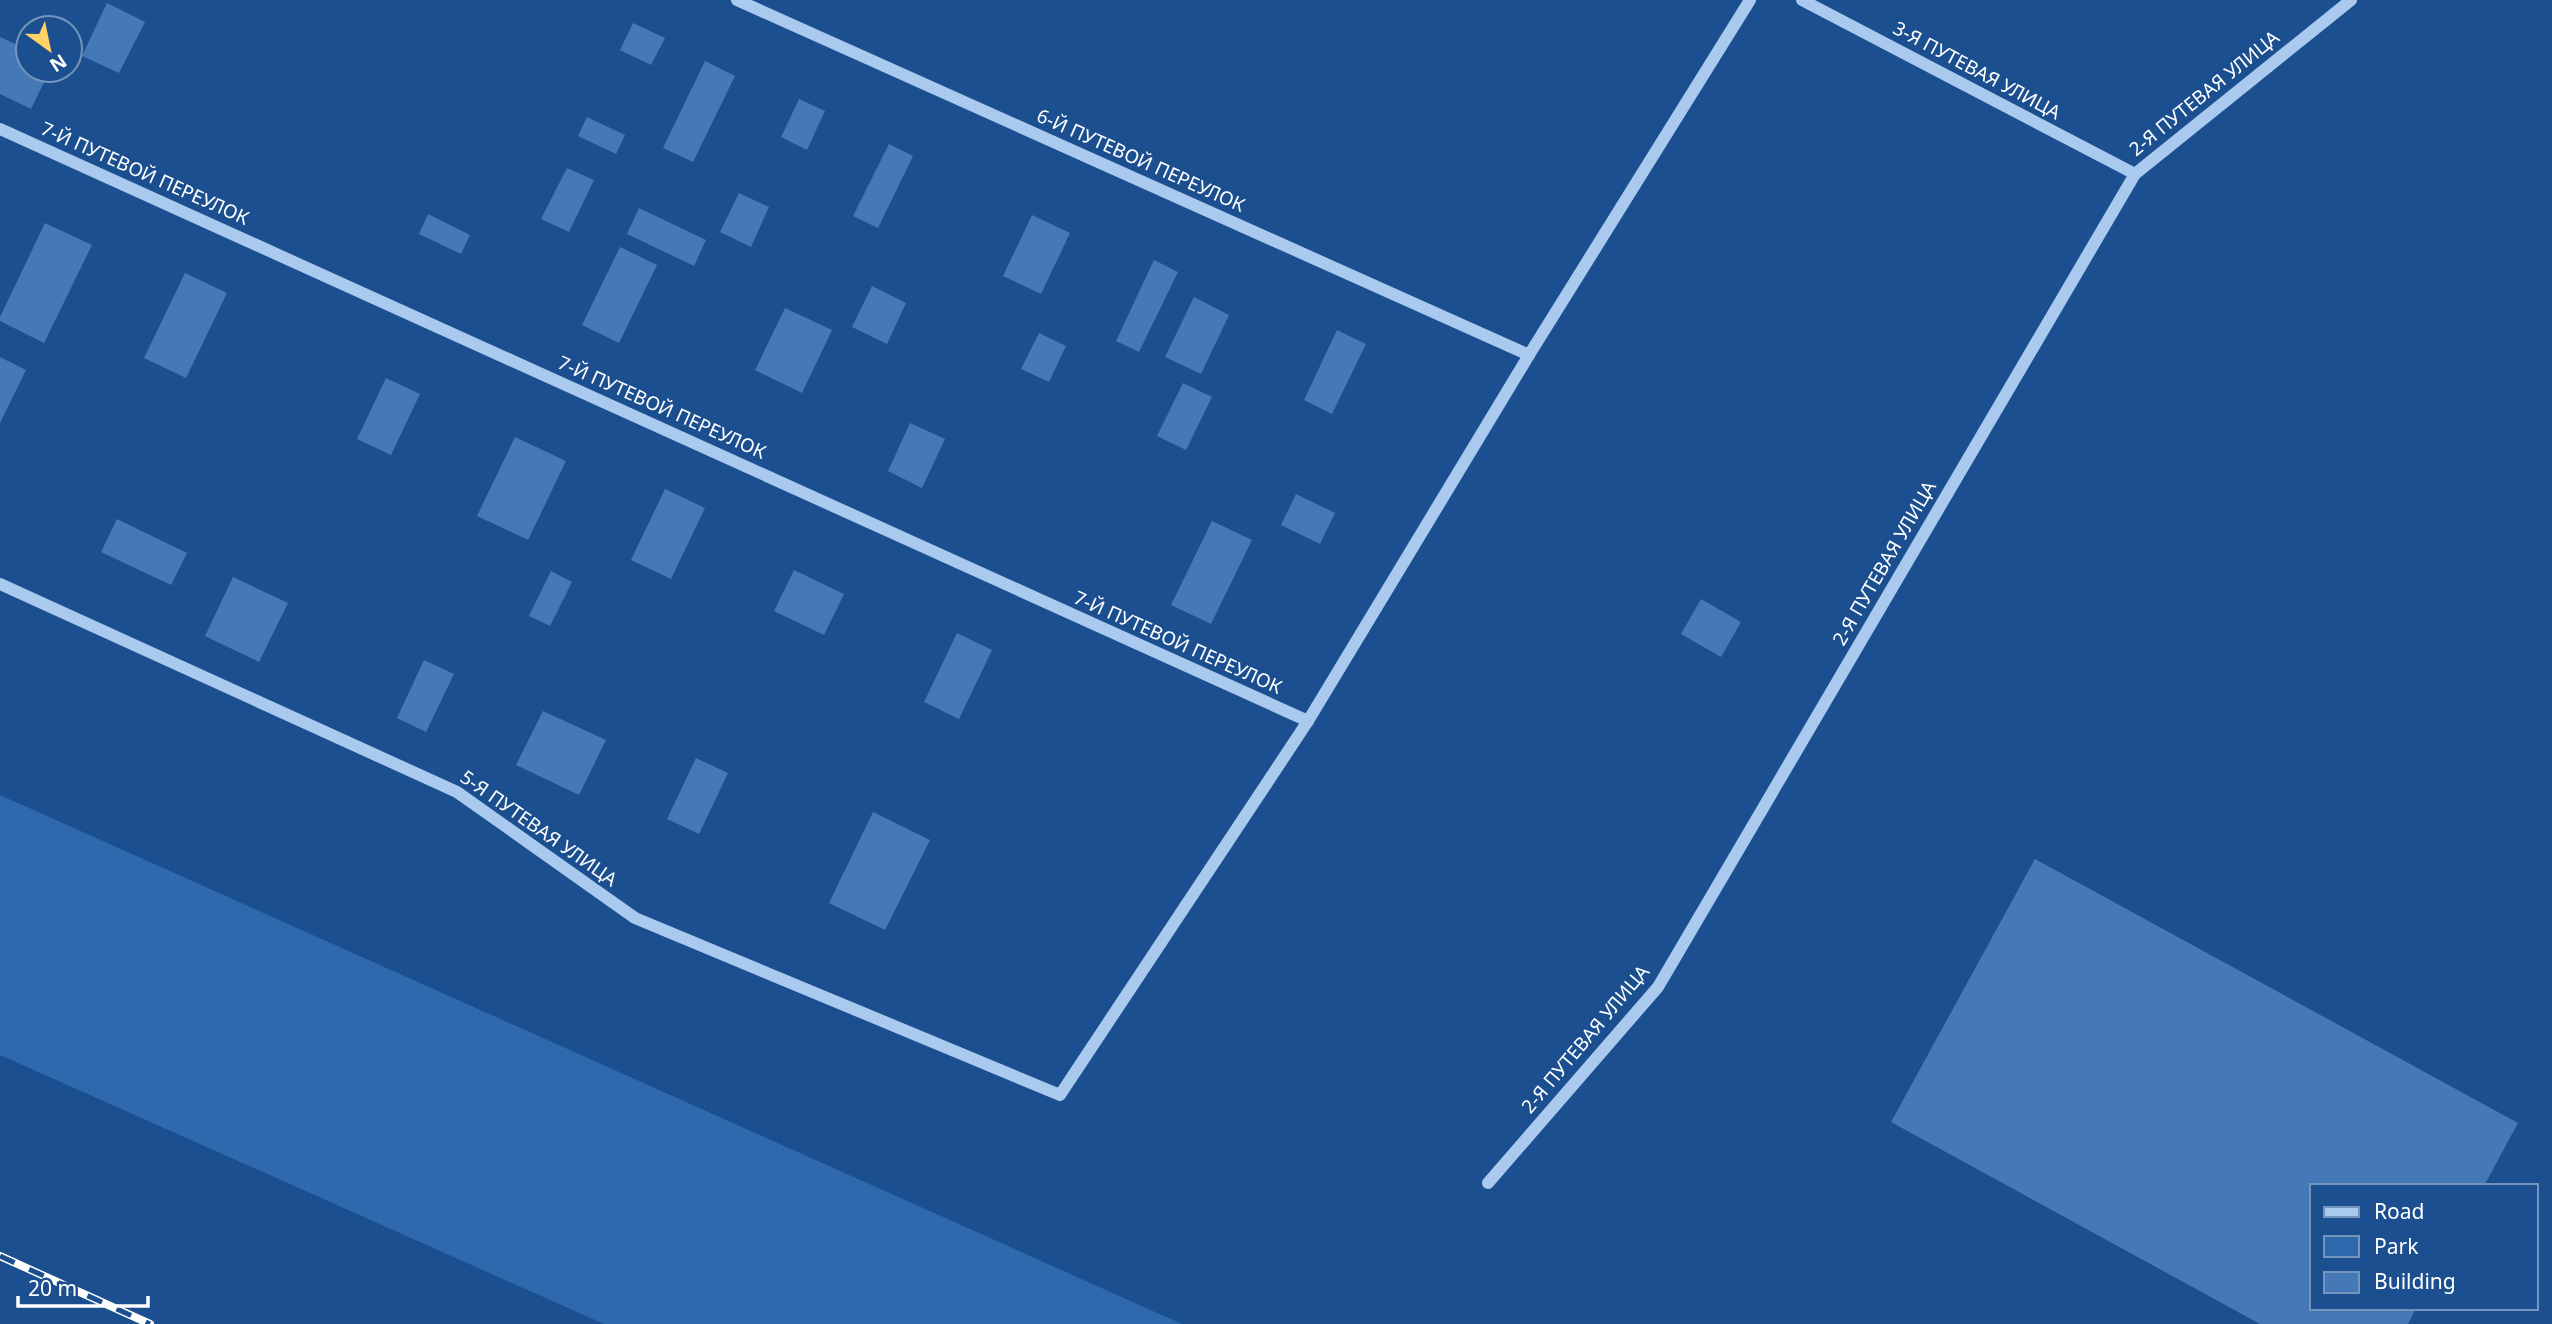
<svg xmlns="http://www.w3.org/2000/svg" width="2552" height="1324" viewBox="0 0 2552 1324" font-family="'Noto Sans',sans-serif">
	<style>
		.green { fill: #2e69ad }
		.building { fill: #4478b7 }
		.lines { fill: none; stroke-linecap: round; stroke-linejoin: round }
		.minor { stroke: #a9c9ee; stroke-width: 12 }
		.rail-casing { stroke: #fff; stroke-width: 8 }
		.rail { stroke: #1b4f8f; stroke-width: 5; stroke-dasharray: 16; stroke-linecap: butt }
		.labels { text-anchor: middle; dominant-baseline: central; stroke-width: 5; stroke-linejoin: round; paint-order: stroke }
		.street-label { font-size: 19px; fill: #fff; stroke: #1b4f8f }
	</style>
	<rect width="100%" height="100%" fill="#1b4f8f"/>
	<polygon class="green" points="0,795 1182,1324 604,1324 0,1055"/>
	<g class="building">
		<polygon points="107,3 145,22 119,73 82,56"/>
		<polygon points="633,23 665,38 651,65 620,50"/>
		<polygon points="0,37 28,50 28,70 50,70 31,109 0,94"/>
		<polygon points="705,61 735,76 693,162 663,148"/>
		<polygon points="799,99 825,111 807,150 781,137"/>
		<polygon points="587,117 625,135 616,154 578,136"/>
		<polygon points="889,144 913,156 878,228 853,216"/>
		<polygon points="567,168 594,180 569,232 541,219"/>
		<polygon points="739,193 769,207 751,247 720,232"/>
		<polygon points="639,208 706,240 694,266 627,234"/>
		<polygon points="428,214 470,235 461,254 419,234"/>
		<polygon points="1032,215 1070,233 1041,294 1003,276"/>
		<polygon points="45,223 92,245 44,343 0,321 0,317"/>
		<polygon points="620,247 657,265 619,343 582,325"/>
		<polygon points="1154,260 1178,272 1139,352 1116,341"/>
		<polygon points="185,273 227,293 186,378 144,358"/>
		<polygon points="872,286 906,303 887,344 852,327"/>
		<polygon points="1194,297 1229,315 1201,374 1165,357"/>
		<polygon points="785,308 832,330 802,393 755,370"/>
		<polygon points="1337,330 1366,344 1332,414 1304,400"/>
		<polygon points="1039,333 1066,346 1049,382 1021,369"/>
		<polygon points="0,357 26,370 0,423"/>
		<polygon points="386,378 420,394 391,455 357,439"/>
		<polygon points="1183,383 1212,397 1186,450 1157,436"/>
		<polygon points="910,423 945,439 922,488 888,471"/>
		<polygon points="515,437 566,461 528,540 477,516"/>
		<polygon points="665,489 705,508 671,579 631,560"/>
		<polygon points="1296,494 1335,513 1320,544 1281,525"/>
		<polygon points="117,519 187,553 171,585 101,552"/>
		<polygon points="1212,521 1252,540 1211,624 1171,605"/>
		<polygon points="794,570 844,594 824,635 774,611"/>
		<polygon points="551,571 572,582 550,626 529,616"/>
		<polygon points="233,577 288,603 259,662 205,636"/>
		<polygon points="1701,599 1741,622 1721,657 1681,634"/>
		<polygon points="957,633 992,650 959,719 924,702"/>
		<polygon points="424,660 454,674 426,732 397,718"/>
		<polygon points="543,711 606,740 579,795 516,765"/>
		<polygon points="696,758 728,773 699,834 667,819"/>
		<polygon points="873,812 930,840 885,930 829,903"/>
		<polygon points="2035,859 2518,1123 2484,1186 2312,1186 2312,1308 2416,1308 2408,1324 2260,1324 1891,1122"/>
	</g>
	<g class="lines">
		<g class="minor">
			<polyline points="737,0 1529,355"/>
			<polyline points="1802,0 2135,174"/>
			<polyline points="0,129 1308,721"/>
			<polyline points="0,584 457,792 635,918 1060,1095 1308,721 1529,355 1750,0"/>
			<polyline points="1488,1183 1658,987 2135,174 2351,0"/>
		</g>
		<defs>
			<polyline id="rail" points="0,1256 150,1324"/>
		</defs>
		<use href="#rail" class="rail-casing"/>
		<use href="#rail" class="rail"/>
	</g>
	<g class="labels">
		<g class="street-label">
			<text transform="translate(1977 70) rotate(28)">3-Я ПУТЕВАЯ УЛИЦА</text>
			<text transform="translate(2204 93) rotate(-39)">2-Я ПУТЕВАЯ УЛИЦА</text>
			<text transform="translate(1141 160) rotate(24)">6-Й ПУТЕВОЙ ПЕРЕУЛОК</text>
			<text transform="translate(145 173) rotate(24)">7-Й ПУТЕВОЙ ПЕРЕУЛОК</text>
			<text transform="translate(662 407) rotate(24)">7-Й ПУТЕВОЙ ПЕРЕУЛОК</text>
			<text transform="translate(1884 563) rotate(-60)">2-Я ПУТЕВАЯ УЛИЦА</text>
			<text transform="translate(1178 642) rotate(24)">7-Й ПУТЕВОЙ ПЕРЕУЛОК</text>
			<text transform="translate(539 828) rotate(35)">5-Я ПУТЕВАЯ УЛИЦА</text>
			<text transform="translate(1585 1039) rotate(-50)">2-Я ПУТЕВАЯ УЛИЦА</text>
		</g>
	</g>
	<rect x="2310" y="1184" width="228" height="126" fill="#1b4f8f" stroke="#7695bc" stroke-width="2"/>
	<rect x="2324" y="1207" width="35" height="10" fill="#a9c9ee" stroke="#7695bc" stroke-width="2"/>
	<text x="2374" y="1219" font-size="21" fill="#ffffff">Road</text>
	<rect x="2324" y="1236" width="35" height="21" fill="#2e69ad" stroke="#7695bc" stroke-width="2"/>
	<text x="2374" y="1254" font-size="21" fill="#ffffff">Park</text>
	<rect x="2324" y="1272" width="35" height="21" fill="#4478b7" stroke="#7695bc" stroke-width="2"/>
	<text x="2374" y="1289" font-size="21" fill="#ffffff">Building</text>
	<g transform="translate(49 49) rotate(147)"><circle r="33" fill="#1b4f8f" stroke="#7695bc" stroke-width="2"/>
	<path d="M0-5L12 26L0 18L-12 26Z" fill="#ffd166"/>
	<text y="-10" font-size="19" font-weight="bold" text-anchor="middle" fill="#ffffff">N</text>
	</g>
	<path d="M18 1296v10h130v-10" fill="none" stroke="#ffffff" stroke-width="3.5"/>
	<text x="28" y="1296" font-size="21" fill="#ffffff" stroke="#1b4f8f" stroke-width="5" paint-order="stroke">20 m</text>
</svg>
